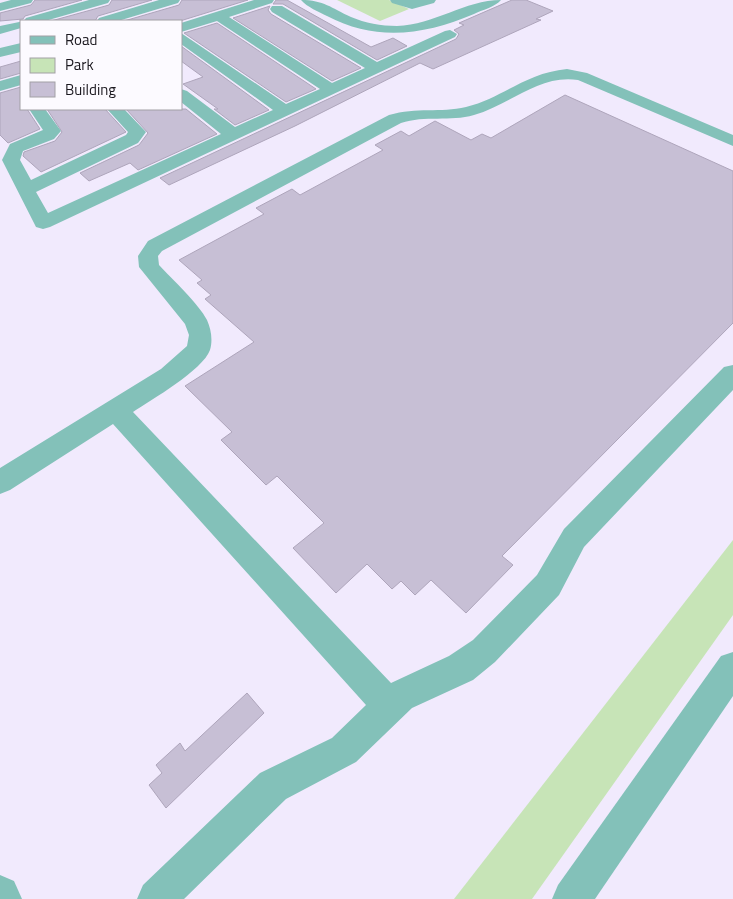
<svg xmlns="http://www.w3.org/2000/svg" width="733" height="899" viewBox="0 0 733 899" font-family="'Titillium Web',sans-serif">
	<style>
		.green { fill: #c7e4b7 }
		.building { fill: #c7bfd5; stroke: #aea5bb }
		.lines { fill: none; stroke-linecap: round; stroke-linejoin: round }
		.minor { fill: #83c1b9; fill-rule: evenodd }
	</style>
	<rect width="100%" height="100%" fill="#f1eafd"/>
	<g class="green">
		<polygon points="337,0 389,0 409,9 380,21"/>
		<polygon points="733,540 733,615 532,899 454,899"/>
	</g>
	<g class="building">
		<polygon points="35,0 82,0 25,16 23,19 0,21 0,13 31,5"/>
		<polygon points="112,0 152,0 98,16 95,21 51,21 109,5"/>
		<polygon points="182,0 248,0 180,21 124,21 179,5"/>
		<polygon points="276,0 287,0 371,47 393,38 407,46 377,60 283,4 273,4"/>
		<polygon points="512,0 526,0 553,11 536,19 541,20 433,69 420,63 295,126 169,185 160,178 456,39 459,34 454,30 464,25 459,23"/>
		<polygon points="270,6 268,10 271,14 361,68 332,81 233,18"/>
		<polygon points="217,23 316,89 286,102 184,33"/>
		<polygon points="181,46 269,110 235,125 214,109 218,109 183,84 203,77 181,61"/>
		<polygon points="21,61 21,73 0,79 0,67"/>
		<polygon points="21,87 21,109 27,109 40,129 8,143 0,135 0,93"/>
		<polygon points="565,95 733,171 733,323 502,556 513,565 466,613 431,580 415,595 401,581 392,589 367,564 336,593 293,548 324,523 277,476 266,485 221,440 232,432 185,386 254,342 205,299 211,295 197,283 202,280 179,260 264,214 256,208 292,189 300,195 383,150 375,145 401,131 409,136 435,121 471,140 482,134 491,138"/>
		<polygon points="47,109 105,109 126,132 41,172 23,156 24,152 55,141 62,132"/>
		<polygon points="126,109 186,109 217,134 138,170 130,163 89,181 80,173 139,145 148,133"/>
		<polygon points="247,693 264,713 166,808 149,785 162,773 156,765 180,743 185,751"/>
	</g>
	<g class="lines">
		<g class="minor">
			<polygon points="11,0 33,0 31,3 0,11 0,3"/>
			<polygon points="89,0 110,0 108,3 45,21 21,21 21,28 0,34 0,26 24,21 26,18"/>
			<polygon points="159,0 180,0 178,3 118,21 97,21 99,18"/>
			<polygon points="254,0 274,0 272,3 229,17 332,83 365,68 272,12 270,9 272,6 282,6 377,62 445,31 450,30 457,34 455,37 50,227 43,229 36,227 2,160 10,144 43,130 29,109 45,109 61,131 54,139 23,151 20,160 31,180 126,135 128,132 107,109 124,109 146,132 138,143 36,192 48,213 221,134 181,102 181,89 187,91 235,127 273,110 181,44 181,33 286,104 320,89 217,21 181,32 181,23"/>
			<path d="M 301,0 C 324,0 331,8 351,17 C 365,23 381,26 397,26 C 434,25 465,0 501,0 C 495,7 482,10 474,14 C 425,35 376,42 327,16 C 319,12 307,7 301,0 Z"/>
			<polygon points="390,0 436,0 434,3 412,9 392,3"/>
			<polygon points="21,43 21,52 0,57 0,48"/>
			<path d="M 567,69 L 587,73 L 733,135 L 733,146 L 578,80 C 539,74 510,105 474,115 C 450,122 425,115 401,123 L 162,251 L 158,256 L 159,265 C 172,279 199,304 207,320 C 211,329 213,340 210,350 C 203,370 151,400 133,412 L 391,683 L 449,656 L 473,640 L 537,575 L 564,529 L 724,367 L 733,365 L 733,390 L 584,547 L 559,595 L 495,662 L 473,680 L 412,708 L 356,762 L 286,799 L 184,899 L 137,899 L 143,885 L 260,773 L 332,738 L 366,705 L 113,424 L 10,490 L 0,494 L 0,468 L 161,369 L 187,346 L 189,335 L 185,324 L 139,267 L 138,256 L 148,241 L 389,115 C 417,107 440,113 466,107 C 503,98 525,73 567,69 Z"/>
			<polygon points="21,75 21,85 0,91 0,81"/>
			<polygon points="733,652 733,696 595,899 552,899 558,885 721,656"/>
			<polygon points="0,875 14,881 22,899 0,899"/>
		</g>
	</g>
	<rect x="20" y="20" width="162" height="90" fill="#fcfaff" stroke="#a2a0a5"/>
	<rect x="30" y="36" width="25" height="8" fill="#83c1b9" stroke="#a2a0a5"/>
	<text x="65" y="45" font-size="15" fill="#1b181f">Road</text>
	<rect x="30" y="58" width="25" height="15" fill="#c7e4b7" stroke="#a2a0a5"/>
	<text x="65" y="70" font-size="15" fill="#1b181f">Park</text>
	<rect x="30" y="82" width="25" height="15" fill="#c7bfd5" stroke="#a2a0a5"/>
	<text x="65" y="95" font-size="15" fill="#1b181f">Building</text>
</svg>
